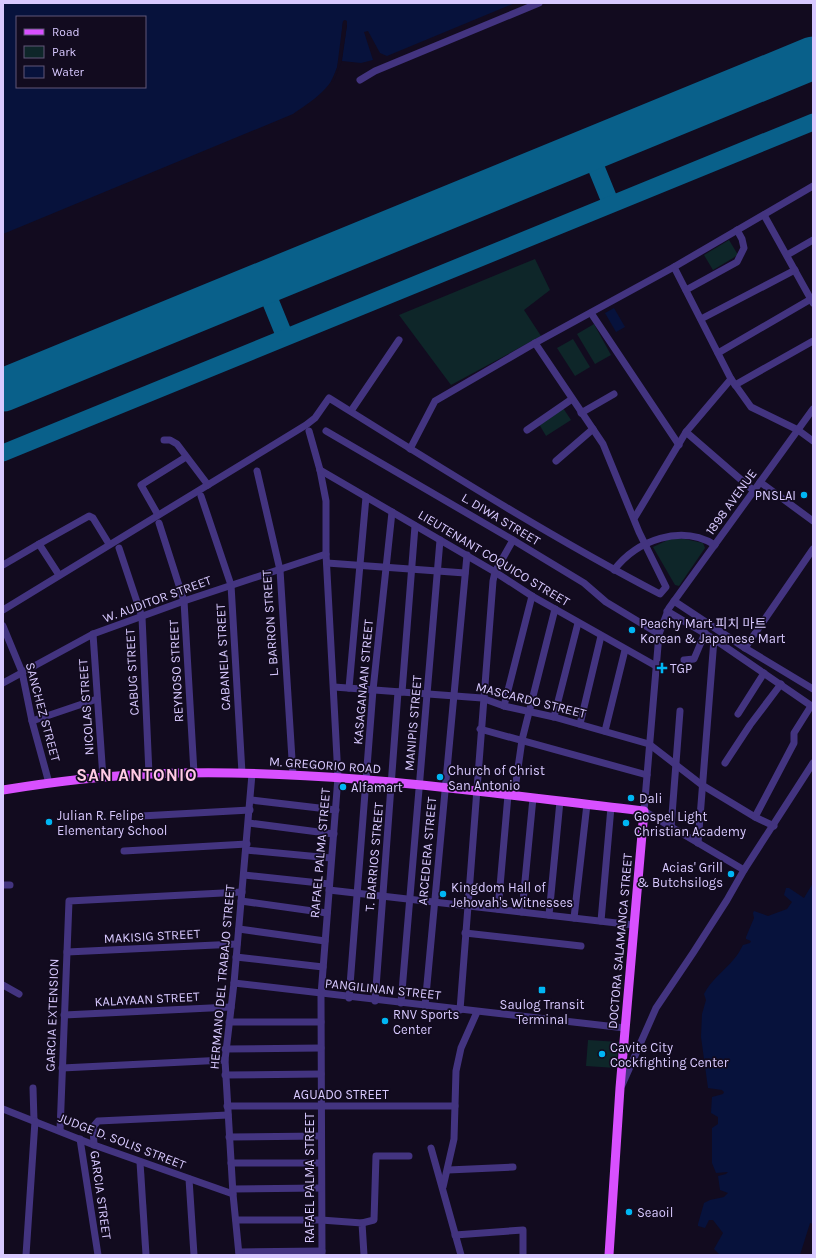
<svg xmlns="http://www.w3.org/2000/svg" width="816" height="1258" viewBox="0 0 816 1258" font-family="Karla,'Noto Sans KR',sans-serif">
	<style>
		.green { fill: #0e2629 }
		.water { fill: #07123c; fill-rule: evenodd }
		.pier { fill: #120b1f }
		.lines { fill: none; stroke-linecap: round; stroke-linejoin: round }
		.taxiway { stroke: #09608a; stroke-width: 17 }
		.runway { stroke: #09608a; stroke-width: 43 }
		.minor { stroke: #433480; stroke-width: 7 }
		.major { stroke: #d850ff; stroke-width: 9 }
		.poi-dot { fill: #00b6f4; stroke: #120b1f; stroke-width: 1.5 }
		.labels { text-anchor: middle; dominant-baseline: central; stroke-width: 3.5; stroke-linejoin: round; paint-order: stroke }
		.poi-label { font-size: 13px; fill: #d8c9ff; stroke: #120b1f; text-anchor: start }
		.street-label { font-size: 13px; fill: #d8c9ff; stroke: #120b1f }
		.district-label { font-size: 17px; font-weight: bold; letter-spacing: 1px; fill: #ffcbe4; stroke: #120b1f }
	</style>
	<rect width="100%" height="100%" fill="#120b1f"/>
	<g class="green">
		<polygon points="729,240 738,255 713,270 704,255"/>
		<polygon points="535,259 550,290 524,310 541,336 451,385 399,315"/>
		<polygon points="594,324 611,355 595,364 577,334"/>
		<polygon points="573,339 590,367 575,376 557,348"/>
		<polygon points="563,408 571,420 546,436 539,424"/>
		<polygon points="670,539 685,539 703,543 705,548 679,586 675,585 653,547"/>
		<polygon points="588,1040 619,1042 616,1068 586,1066"/>
	</g>
	<g class="water">
		<path d="M 3,3 L 515,3 L 387,56 L 380,53 L 368,31 L 364,32 L 373,60 L 361,63 L 342,61 L 347,25 L 345,20 L 343,22 C 340,44 342,72 325,89 C 316,99 304,106 293,114 L 3,234 ZM 17,17 L 145,17 L 145,87 L 17,87 Z"/>
		<polygon points="614,308 625,327 616,332 605,313"/>
		<path d="M 813,883 L 813,1224 L 810,1223 L 800,1255 L 720,1255 L 714,1249 L 723,1233 L 713,1220 L 709,1220 L 705,1228 L 698,1226 L 698,1224 L 704,1203 L 710,1200 L 724,1197 L 728,1193 L 720,1190 L 718,1176 L 726,1174 L 728,1172 L 716,1173 L 712,1163 L 712,1128 L 718,1124 L 718,1117 L 711,1113 L 712,1097 L 723,1094 L 724,1092 L 722,1090 L 708,1088 L 701,1037 L 702,1014 L 706,1000 L 704,994 C 711,980 724,971 734,959 C 738,955 740,950 743,945 L 750,943 L 751,941 L 746,939 L 746,937 L 754,918 L 753,913 L 754,911 L 768,916 L 787,909 L 792,902 L 784,895 L 786,888 L 789,888 L 804,898 Z"/>
	</g>
	<polygon class="pier" points="345,20 347,21 347,25 341,63 334,81 331,82 337,68 343,21"/>
	<g class="lines">
		<g class="taxiway">
			<polyline points="589,150 611,204"/>
			<polyline points="263,283 285,337"/>
			<polyline points="3,453 813,122"/>
		</g>
		<polyline class="runway" points="3,390 813,58"/>
		<g class="minor">
			<polyline points="360,80 375,71 539,3"/>
			<polyline points="764,215 813,303"/>
			<polyline points="787,255 813,240"/>
			<polyline points="674,267 731,379 751,407 798,430 813,441"/>
			<polyline points="686,290 737,262 744,248 742,239 737,230"/>
			<polyline points="591,313 679,445"/>
			<polyline points="701,319 795,270"/>
			<polyline points="718,353 811,299"/>
			<polyline points="735,385 813,341"/>
			<polyline points="351,411 399,340"/>
			<polyline points="581,413 614,394"/>
			<polyline points="527,430 572,399"/>
			<polyline points="309,431 320,470 326,501 326,554 338,777 321,995 322,1255"/>
			<polyline points="326,431 513,540 584,583 606,602 659,634"/>
			<polyline points="686,432 754,491"/>
			<polyline points="164,440 170,440 177,444 208,485"/>
			<polyline points="410,449 435,401 535,343 674,267 813,186"/>
			<polyline points="556,461 593,429"/>
			<polyline points="320,470 495,572 532,596 656,666"/>
			<polyline points="257,471 280,570 293,775"/>
			<polyline points="760,482 813,521"/>
			<polyline points="201,496 231,585 242,773"/>
			<polyline points="158,515 141,485 186,457"/>
			<polyline points="635,517 686,432 731,379"/>
			<polyline points="159,523 184,601 194,773"/>
			<polyline points="119,548 142,617 149,774"/>
			<polyline points="327,563 465,573"/>
			<polyline points="3,565 39,544"/>
			<path d="M 614,570 C 637,540 681,524 715,545"/>
			<polyline points="59,575 39,544 89,516 93,518 109,544"/>
			<polyline points="674,601 745,648 813,689"/>
			<path d="M 3,610 L 306,425 L 315,418 L 329,398 C 438,466 547,535 660,594 L 666,587 L 639,532 L 603,444 L 535,343"/>
			<polyline points="667,611 714,639 813,707"/>
			<polyline points="3,626 22,672 32,721 49,783"/>
			<polyline points="93,634 103,778"/>
			<polyline points="745,648 813,549"/>
			<polyline points="684,660 694,659 705,633"/>
			<polyline points="3,683 93,634 184,601 326,554"/>
			<polyline points="334,687 482,698 504,706 554,717 649,744 702,785 755,817 774,826"/>
			<polyline points="349,688 366,497"/>
			<polyline points="402,692 415,526"/>
			<polyline points="504,706 532,596"/>
			<polyline points="738,714 764,673"/>
			<polyline points="554,717 578,623"/>
			<polyline points="32,721 97,699"/>
			<polyline points="580,724 601,636"/>
			<polyline points="480,729 647,775"/>
			<polyline points="605,731 625,650"/>
			<polyline points="725,763 750,725 781,684"/>
			<polyline points="514,796 522,740 555,609"/>
			<polyline points="251,800 336,810"/>
			<polyline points="141,816 250,810"/>
			<polyline points="755,817 794,743 794,733 811,706"/>
			<polyline points="249,823 334,834"/>
			<polyline points="671,828 680,711"/>
			<polyline points="698,843 714,639"/>
			<polyline points="246,850 331,858"/>
			<polyline points="124,851 247,844"/>
			<polyline points="744,870 644,811 659,634 669,608 813,409"/>
			<polyline points="244,875 329,884"/>
			<polyline points="3,885 10,885"/>
			<polyline points="329,890 634,925"/>
			<polyline points="241,901 327,913"/>
			<polyline points="498,909 508,795"/>
			<polyline points="522,912 533,798"/>
			<polyline points="549,915 560,801"/>
			<polyline points="574,918 587,804"/>
			<polyline points="601,921 611,807"/>
			<polyline points="239,929 325,941"/>
			<polyline points="465,933 581,946"/>
			<polyline points="67,952 237,944"/>
			<polyline points="236,957 323,967"/>
			<polyline points="234,983 625,1028"/>
			<polyline points="3,985 19,994"/>
			<polyline points="349,998 373,690 392,512"/>
			<polyline points="375,1001 398,692"/>
			<polyline points="401,1003 440,540"/>
			<polyline points="425,1006 467,555"/>
			<polyline points="460,1010 493,581 495,572 513,540"/>
			<polyline points="64,1015 231,1007"/>
			<polyline points="229,1022 321,1022"/>
			<polyline points="225,1049 321,1048"/>
			<polyline points="62,1068 225,1060"/>
			<polyline points="225,1075 321,1074"/>
			<polyline points="622,1085 656,1008 693,953 727,900 744,870 813,763"/>
			<polyline points="33,1088 34,1121"/>
			<polyline points="227,1106 455,1106"/>
			<polyline points="3,1109 94,1145 233,1194"/>
			<polyline points="60,1131 69,901 242,892"/>
			<polyline points="229,1137 321,1136"/>
			<polyline points="80,1139 98,1255"/>
			<polyline points="94,1145 93,1127 98,1121 228,1115"/>
			<polyline points="431,1148 461,1255"/>
			<polyline points="140,1162 146,1255"/>
			<polyline points="231,1163 321,1163"/>
			<polyline points="448,1170 513,1167"/>
			<polyline points="189,1179 194,1255"/>
			<polyline points="443,1187 454,1139 456,1071 461,1048 477,1012"/>
			<polyline points="233,1189 321,1188"/>
			<polyline points="236,1220 321,1220 362,1223 364,1255"/>
			<polyline points="362,1223 374,1220 376,1156 409,1156"/>
			<polyline points="455,1235 523,1230 523,1255"/>
			<polyline points="239,1252 322,1251"/>
			<polyline points="26,1255 35,1121"/>
			<polyline points="239,1255 233,1194 225,1060 234,983 252,774"/>
		</g>
		<path class="major" d="M 3,790 C 52,782 101,776 151,774 C 316,767 480,792 644,811 L 620,1088 L 609,1255"/>
	</g>
	<g class="poi-dot">
		<circle cx="804" cy="495" r="4"/>
		<circle cx="632" cy="630" r="4"/>
		<path d="M660 662h4v4h4v4h-4v4h-4v-4h-4v-4h4z"/>
		<circle cx="440" cy="777" r="4"/>
		<circle cx="343" cy="787" r="4"/>
		<circle cx="631" cy="798" r="4"/>
		<circle cx="49" cy="822" r="4"/>
		<circle cx="626" cy="823" r="4"/>
		<circle cx="731" cy="874" r="4"/>
		<circle cx="443" cy="894" r="4"/>
		<rect x="538" y="986" width="8" height="8" rx="2"/>
		<circle cx="385" cy="1021" r="4"/>
		<circle cx="602" cy="1054" r="4"/>
		<circle cx="629" cy="1212" r="4"/>
	</g>
	<g class="labels">
		<g class="poi-label">
			<text x="796" y="495" text-anchor="end">PNSLAI</text>
			<text x="640" y="623">Peachy Mart 피치 마트<tspan x="640" dy="15">Korean &amp; Japanese Mart</tspan></text>
			<text x="670" y="668">TGP</text>
			<text x="448" y="770">Church of Christ<tspan x="448" dy="15">San Antonio</tspan></text>
			<text x="351" y="787">Alfamart</text>
			<text x="639" y="798">Dali</text>
			<text x="57" y="815">Julian R. Felipe<tspan x="57" dy="15">Elementary School</tspan></text>
			<text x="634" y="816">Gospel Light<tspan x="634" dy="15">Christian Academy</tspan></text>
			<text x="723" y="867" text-anchor="end">Acias' Grill<tspan x="723" dy="15">&amp; Butchsilogs</tspan></text>
			<text x="451" y="887">Kingdom Hall of<tspan x="451" dy="15">Jehovah's Witnesses</tspan></text>
			<text x="542" y="1004" text-anchor="middle">Saulog Transit<tspan x="542" dy="15">Terminal</tspan></text>
			<text x="393" y="1014">RNV Sports<tspan x="393" dy="15">Center</tspan></text>
			<text x="610" y="1047">Cavite City<tspan x="610" dy="15">Cockfighting Center</tspan></text>
			<text x="637" y="1212">Seaoil</text>
		</g>
		<g class="street-label">
			<text transform="translate(731 502) rotate(-54)">1898 AVENUE</text>
			<text transform="translate(501 519) rotate(31)">L. DIWA STREET</text>
			<text transform="translate(494 558) rotate(31)">LIEUTENANT COQUICO STREET</text>
			<text transform="translate(157 599) rotate(-20)">W. AUDITOR STREET</text>
			<text transform="translate(270 623) rotate(-94)">L. BARRON STREET</text>
			<text transform="translate(223 657) rotate(-93)">CABANELA STREET</text>
			<text transform="translate(176 671) rotate(-93)">REYNOSO STREET</text>
			<text transform="translate(132 672) rotate(-93)">CABUG STREET</text>
			<text transform="translate(363 682) rotate(-85)">KASAGANAAN STREET</text>
			<text transform="translate(531 700) rotate(14)">MASCARDO STREET</text>
			<text transform="translate(86 707) rotate(-94)">NICOLAS STREET</text>
			<text transform="translate(43 712) rotate(75)">SANCHEZ STREET</text>
			<text transform="translate(413 723) rotate(-85)">MANIPIS STREET</text>
			<text transform="translate(325 765) rotate(4)">M. GREGORIO ROAD</text>
			<text transform="translate(427 851) rotate(-85)">ARCEDERA STREET</text>
			<text transform="translate(320 853) rotate(-85)">RAFAEL PALMA STREET</text>
			<text transform="translate(374 857) rotate(-85)">T. BARRIOS STREET</text>
			<text transform="translate(152 936) rotate(-3)">MAKISIG STREET</text>
			<text transform="translate(620 941) rotate(-85)">DOCTORA SALAMANCA STREET</text>
			<text transform="translate(222 977) rotate(-85)">HERMANO DEL TRABAJO STREET</text>
			<text transform="translate(383 989) rotate(6)">PANGILINAN STREET</text>
			<text transform="translate(147 999) rotate(-3)">KALAYAAN STREET</text>
			<text transform="translate(52 1015) rotate(-88)">GARCIA EXTENSION</text>
			<text x="341" y="1094">AGUADO STREET</text>
			<text transform="translate(122 1141) rotate(21)">JUDGE D. SOLIS STREET</text>
			<text transform="translate(309 1178) rotate(-90)">RAFAEL PALMA STREET</text>
			<text transform="translate(101 1195) rotate(82)">GARCIA STREET</text>
		</g>
		<g class="district-label">
			<text x="137" y="775">SAN ANTONIO</text>
		</g>
	</g>
	<rect width="816" height="1258" fill="none" stroke="#d8c9ff" stroke-width="8"/>
	<rect x="16" y="16" width="130" height="72" fill="#120b1f" stroke="#615779"/>
	<rect x="24" y="29" width="20" height="6" fill="#d850ff" stroke="#615779"/>
	<text x="52" y="36" font-size="12" fill="#d8c9ff">Road</text>
	<rect x="24" y="46" width="20" height="12" fill="#0e2629" stroke="#615779"/>
	<text x="52" y="56" font-size="12" fill="#d8c9ff">Park</text>
	<rect x="24" y="66" width="20" height="12" fill="#07123c" stroke="#615779"/>
	<text x="52" y="76" font-size="12" fill="#d8c9ff">Water</text>
</svg>
